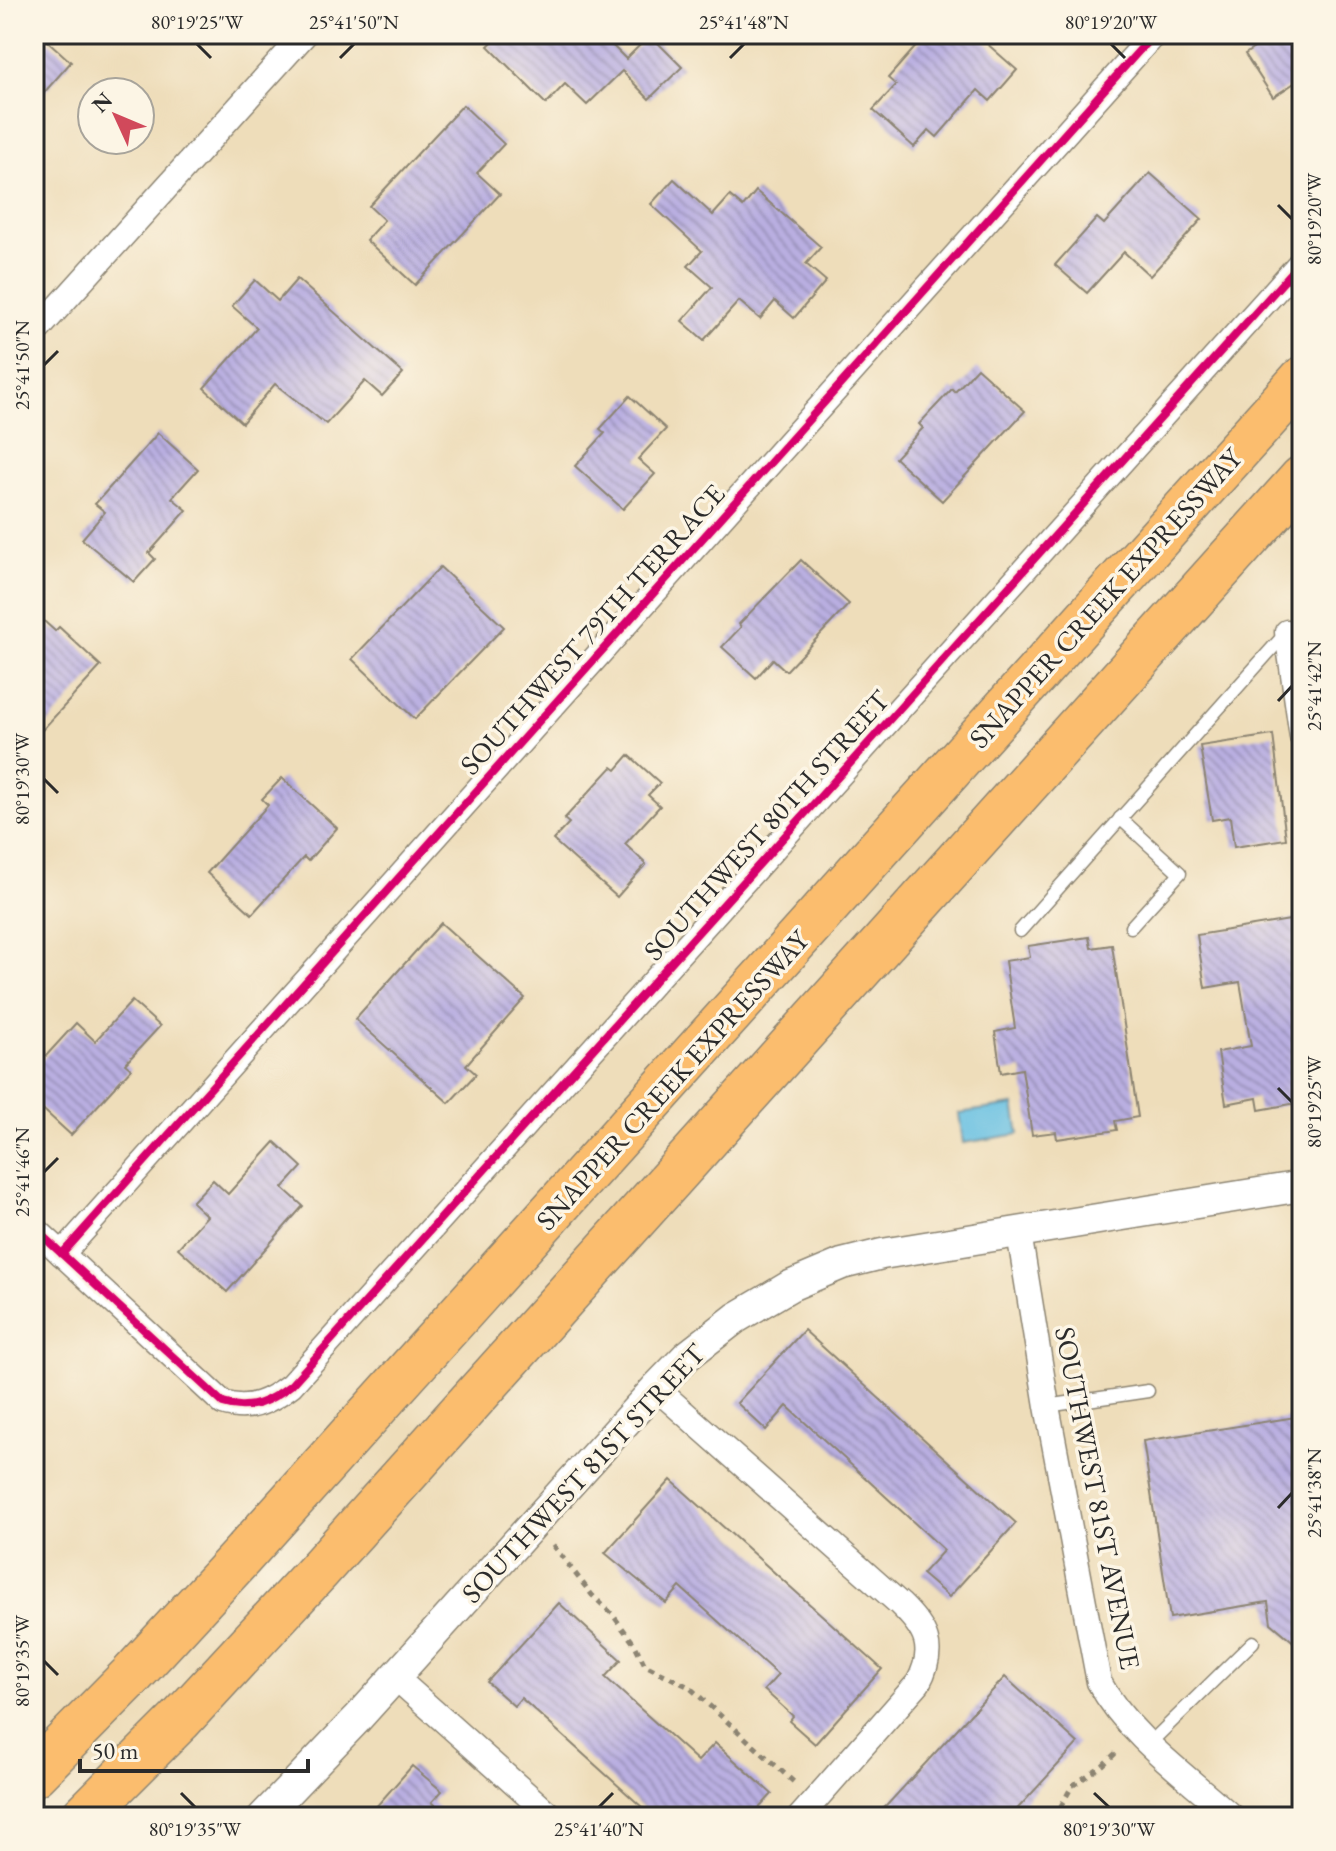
<svg xmlns="http://www.w3.org/2000/svg" width="1336" height="1851" viewBox="0 0 1336 1851" font-family="'EB Garamond',serif">
	<style>
		.water { fill: #65bfe2; stroke: #487586; stroke-width: 2 }
		.building { fill: url(#building-back-hatch) }
		.lines { fill: none; stroke-linecap: round; stroke-linejoin: round }
		.service-casing { stroke: #8c8472; stroke-width: 15 }
		.minor-casing { stroke: #8c8472; stroke-width: 27 }
		.tertiary-casing { stroke: #8c8472; stroke-width: 33 }
		.motorway-casing { stroke: #8c8472; stroke-width: 47 }
		.path { stroke: #8c8472; stroke-width: 5; stroke-dasharray: 6 6; stroke-linecap: butt }
		.service { stroke: #fff; stroke-width: 12 }
		.minor { stroke: #fff; stroke-width: 24 }
		.tertiary { stroke: #fff; stroke-width: 30 }
		.motorway { stroke: #fbbd6e; stroke-width: 44 }
		.cycleway-casing { stroke: #fcf5e5; stroke-width: 13 }
		.cycleway { stroke: #d6006c; stroke-width: 8 }
		.ticks { fill: none; stroke: #2b2b2b; stroke-width: 3 }
		.labels { text-anchor: middle; dominant-baseline: central; stroke-width: 7; stroke-linejoin: round; paint-order: stroke }
		.street-label { font-size: 28px; fill: #2b2b2b; stroke: #fcf5e5 }
		.neatline { fill: none; stroke: #2b2b2b; stroke-width: 3 }
		.ticks-label { font-size: 20px; text-anchor: middle; fill: #2b2b2b }
	</style>
	<defs>
		<pattern id="building-back-hatch" width="6" height="6" patternUnits="userSpaceOnUse" patternTransform="scale(2)"><rect width="6" height="6" fill="#b9afe1"/><path d="M-1 5l2 2M0 0l6 6M5-1l2 2" fill="none" stroke="#978fb7"/></pattern>
	</defs>
	<rect width="100%" height="100%" fill="#fcf5e5"/>
	<filter id="ink" filterUnits="userSpaceOnUse"><feTurbulence type="fractalNoise" baseFrequency=".0125" numOctaves="2"/><feDisplacementMap in="SourceGraphic" scale="16" xChannelSelector="R" yChannelSelector="G"/><feConvolveMatrix kernelMatrix="1 2 1 2 8 2 1 2 1" color-interpolation-filters="sRGB"/></filter>
	<filter id="wash" filterUnits="userSpaceOnUse"><feTurbulence type="fractalNoise" baseFrequency=".006" numOctaves="4" result="noise"/><feDisplacementMap in="SourceGraphic" scale="32" xChannelSelector="R" yChannelSelector="G"/><feGaussianBlur stdDeviation="1.8" result="paint"/><feColorMatrix in="noise" values="0 0 0 0 0 0 0 0 0 0 0 0 0 0 0 0 0 1.4 0 .05"/><feComposite in="paint" operator="in"/></filter>
	<g filter="url(#wash)">
		<rect width="100%" height="100%" fill="#eeddba"/>
		<polygon class="water" points="1014,1105 1019,1134 963,1143 959,1113"/>
		<g id="blocks">
			<g class="building">
				<polygon points="34,34 40,34 71,62 34,104"/>
				<polygon points="500,34 601,34 626,59 650,35 682,67 649,99 622,71 587,105 565,84 546,104 488,46"/>
				<polygon points="927,34 976,34 1017,70 990,101 978,90 937,137 929,130 914,147 873,110 896,85 888,78"/>
				<polygon points="1276,34 1302,34 1302,78 1273,97 1245,54"/>
				<polygon points="463,105 504,144 477,173 500,194 415,285 366,240 384,220 369,206"/>
				<polygon points="1150,173 1202,219 1150,276 1124,252 1087,293 1055,265 1097,218 1104,224"/>
				<polygon points="674,179 713,215 730,196 743,207 756,191 821,247 806,264 826,281 794,318 775,301 760,319 739,301 704,340 682,321 712,287 688,266 702,251 651,204"/>
				<polygon points="297,279 403,373 382,396 365,381 326,424 275,384 242,423 204,388 257,328 232,306 255,280 278,301"/>
				<polygon points="977,368 1025,411 942,501 895,458 923,428 919,424 952,389 955,392"/>
				<polygon points="630,396 666,429 638,459 655,474 623,509 575,466 605,433 600,429"/>
				<polygon points="158,433 198,469 172,498 187,510 149,553 155,559 134,582 82,539 105,512 95,504"/>
				<polygon points="801,560 849,604 786,671 773,659 756,678 722,647 741,627 739,624"/>
				<polygon points="440,567 504,627 415,719 352,659"/>
				<polygon points="34,612 55,631 59,627 101,666 34,739"/>
				<polygon points="1273,735 1286,839 1234,847 1230,817 1212,820 1200,746"/>
				<polygon points="629,755 660,783 648,795 660,806 625,844 646,864 617,897 553,840 569,823 564,819 612,767 616,770"/>
				<polygon points="282,778 337,828 308,861 304,857 252,914 207,873 268,805 262,799"/>
				<polygon points="1302,918 1302,1102 1259,1110 1257,1098 1226,1104 1218,1052 1251,1046 1240,982 1205,988 1197,935"/>
				<polygon points="441,923 525,998 466,1065 476,1074 449,1103 355,1019"/>
				<polygon points="1089,937 1091,948 1112,945 1138,1117 1115,1121 1117,1130 1057,1139 1056,1132 1032,1135 1022,1069 1001,1073 995,1032 1015,1028 1005,961 1030,957 1028,946"/>
				<polygon points="132,1001 160,1026 125,1064 131,1069 71,1135 34,1101 34,1069 76,1023 95,1041"/>
				<polygon points="275,1142 302,1167 283,1188 303,1206 227,1292 178,1248 207,1216 192,1202 213,1180 228,1194"/>
				<polygon points="804,1330 1016,1523 949,1597 922,1574 944,1550 787,1406 766,1430 737,1403"/>
				<polygon points="1302,1416 1302,1649 1271,1623 1268,1602 1170,1618 1143,1441"/>
				<polygon points="671,1480 882,1669 815,1744 789,1721 793,1716 764,1690 778,1675 680,1587 666,1603 605,1553"/>
				<polygon points="559,1603 621,1660 605,1677 698,1761 715,1743 772,1794 751,1817 653,1817 521,1698 514,1706 487,1682"/>
				<polygon points="1005,1677 1078,1743 1010,1817 876,1817"/>
				<polygon points="412,1766 442,1791 432,1802 448,1817 367,1817"/>
			</g>
		</g>
	</g>
	<g filter="url(#ink)">
		<use href="#blocks" fill-opacity="0" stroke="#8c8472" stroke-width="2"/>
		<g class="lines">
			<defs>
				<g id="service">
					<polyline points="1120,818 1180,873 1131,927"/>
					<polyline points="1020,931 1302,615"/>
					<polyline points="1047,1406 1148,1391"/>
					<polyline points="1150,1743 1253,1642"/>
				</g>
				<g id="minor">
					<polyline points="34,334 305,34"/>
					<polyline points="1287,632 1302,737"/>
					<path d="M 34,1228 L 223,1403 C 250,1412 270,1401 291,1385 L 1302,261"/>
					<path d="M 1019,1233 L 1047,1406 L 1099,1682 C 1129,1737 1187,1776 1232,1817"/>
					<polyline points="62,1254 1154,34"/>
					<path d="M 656,1388 L 900,1604 C 926,1629 937,1648 918,1683 L 800,1817"/>
					<polyline points="395,1677 552,1817"/>
				</g>
				<polyline id="tertiary" points="263,1817 357,1719 656,1388 687,1356 736,1318 790,1286 842,1264 882,1254 1302,1186"/>
				<g id="motorway">
					<polyline points="34,1774 131,1676 240,1558 1302,379"/>
					<polyline points="83,1817 179,1721 318,1571 1302,478"/>
				</g>
			</defs>
			<use href="#service" class="service-casing"/>
			<use href="#minor" class="minor-casing"/>
			<use href="#tertiary" class="tertiary-casing"/>
			<use href="#motorway" class="motorway-casing"/>
			<g class="path">
				<polyline points="553,1545 592,1595 612,1614 635,1645 645,1665 689,1687 796,1784"/>
				<polyline points="1055,1817 1072,1786 1103,1765 1119,1750"/>
			</g>
			<use href="#service" class="service"/>
			<use href="#minor" class="minor"/>
			<use href="#tertiary" class="tertiary"/>
			<use href="#motorway" class="motorway"/>
			<defs>
				<g id="cycleway">
					<path d="M 34,1228 L 223,1403 C 250,1412 270,1401 291,1385 L 1302,261"/>
					<polyline points="62,1254 1154,34"/>
				</g>
			</defs>
			<use href="#cycleway" class="cycleway-casing"/>
			<use href="#cycleway" class="cycleway"/>
		</g>
	</g>
	<path class="ticks" d="M 197,44 L 211,58M 1111,44 L 1125,58M 340,58 L 354,44M 730,58 L 744,44M 1278,205 L 1292,219M 44,365 L 58,351M 1278,701 L 1292,686M 44,779 L 58,793M 1278,1088 L 1292,1102M 44,1172 L 58,1158M 1278,1508 L 1292,1493M 44,1661 L 58,1675M 181,1793 L 195,1807M 1094,1793 L 1109,1807M 599,1807 L 613,1793"/>
	<g class="labels">
		<g class="street-label">
			<text transform="translate(1105 598) rotate(-48)">SNAPPER CREEK EXPRESSWAY</text>
			<text transform="translate(592 629) rotate(-48)">SOUTHWEST 79TH TERRACE</text>
			<text transform="translate(766 825) rotate(-48)">SOUTHWEST 80TH STREET</text>
			<text transform="translate(672 1080) rotate(-48)">SNAPPER CREEK EXPRESSWAY</text>
			<text transform="translate(583 1473) rotate(-47)">SOUTHWEST 81ST STREET</text>
			<text transform="translate(1098 1498) rotate(79)">SOUTHWEST 81ST AVENUE</text>
		</g>
	</g>
	<rect width="1336" height="1851" fill="none" stroke="#fcf5e5" stroke-width="88"/>
	<g transform="translate(116 116) rotate(314)"><circle r="38" fill="#fcf5e5" stroke="#a8a49b" stroke-width="2"/>
	<path d="M0-6L14 30L0 20L-14 30Z" fill="#d1495b"/>
	<text y="-12" font-size="22" font-weight="bold" text-anchor="middle" fill="#2b2b2b">N</text>
	</g>
	<path d="M80 1759v12h228v-12" fill="none" stroke="#2b2b2b" stroke-width="4"/>
	<text x="92" y="1759" font-size="24" fill="#2b2b2b" stroke="#fcf5e5" stroke-width="6" paint-order="stroke">50 m</text>
	<rect x="44" y="44" width="1248" height="1763" class="neatline"/>
	<g class="ticks-label">
		<text x="197" y="29">80°19'25"W</text>
		<text x="354" y="29">25°41'50"N</text>
		<text x="744" y="29">25°41'48"N</text>
		<text x="1111" y="29">80°19'20"W</text>
		<text transform="translate(1314 219) rotate(-90)" y="7">80°19'20"W</text>
		<text transform="translate(22 365) rotate(-90)" y="7">25°41'50"N</text>
		<text transform="translate(1314 686) rotate(-90)" y="7">25°41'42"N</text>
		<text transform="translate(22 779) rotate(-90)" y="7">80°19'30"W</text>
		<text transform="translate(1314 1102) rotate(-90)" y="7">80°19'25"W</text>
		<text transform="translate(22 1172) rotate(-90)" y="7">25°41'46"N</text>
		<text transform="translate(1314 1493) rotate(-90)" y="7">25°41'38"N</text>
		<text transform="translate(22 1661) rotate(-90)" y="7">80°19'35"W</text>
		<text x="195" y="1836">80°19'35"W</text>
		<text x="599" y="1836">25°41'40"N</text>
		<text x="1109" y="1836">80°19'30"W</text>
	</g>
</svg>
